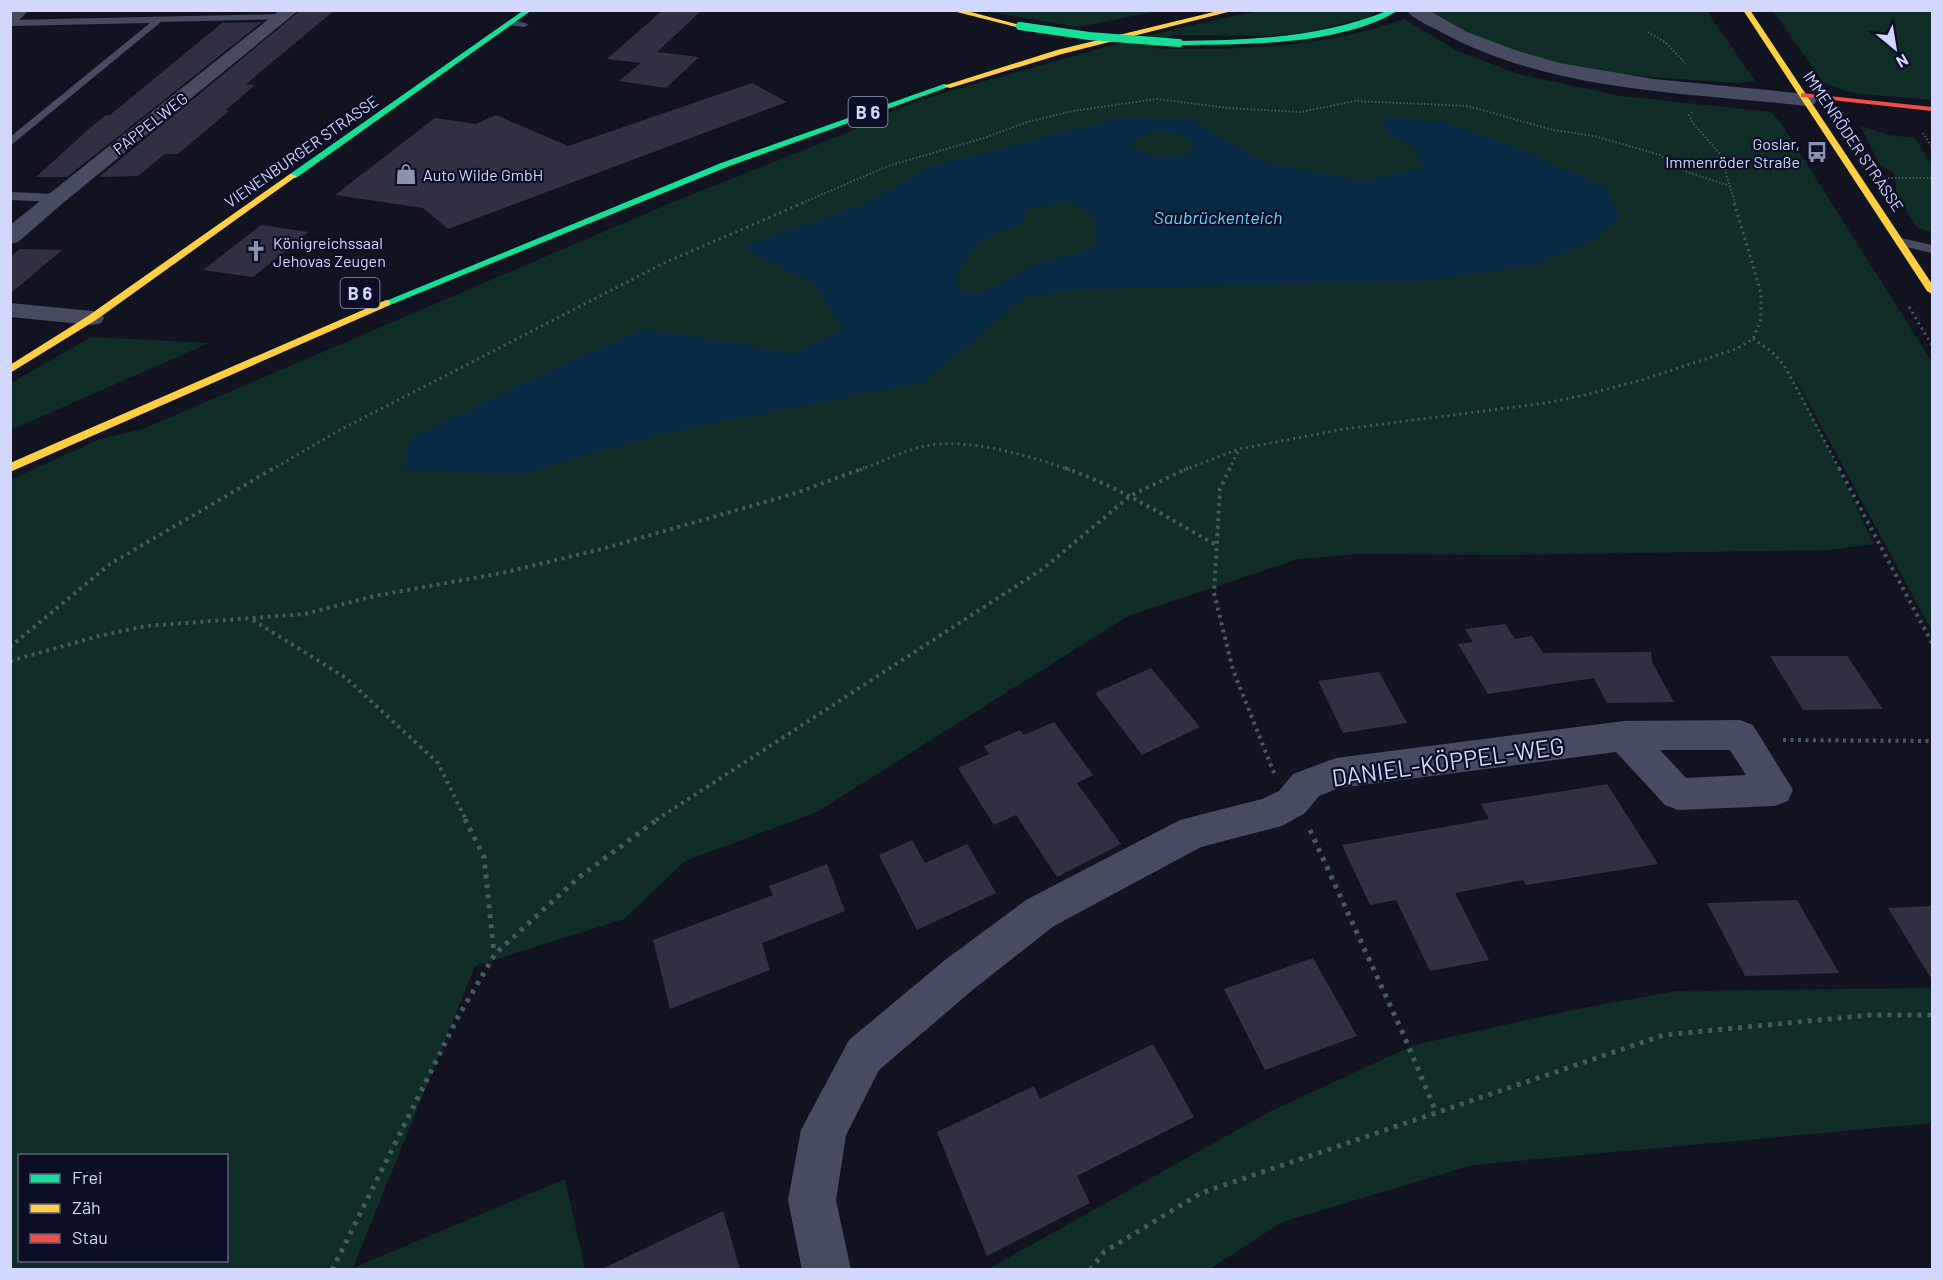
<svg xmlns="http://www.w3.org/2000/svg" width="1943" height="1280" viewBox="0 0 1943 1280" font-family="Barlow,sans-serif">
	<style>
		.green { fill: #0f2c26; fill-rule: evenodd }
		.water { fill: #062a43; fill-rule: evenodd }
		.building { fill: #303042 }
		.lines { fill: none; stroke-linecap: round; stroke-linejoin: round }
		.path-far3 { stroke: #435a62; stroke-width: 2; stroke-dasharray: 1.5 2; stroke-linecap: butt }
		.path-far2 { stroke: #435a62; stroke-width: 3; stroke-dasharray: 2 4; stroke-linecap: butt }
		.path-far1 { stroke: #435a62; stroke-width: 4; stroke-dasharray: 3 4.5; stroke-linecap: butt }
		.path { stroke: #435a62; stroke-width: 5; stroke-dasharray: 4 6; stroke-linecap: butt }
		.lane { fill: #464b61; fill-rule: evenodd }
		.street { fill: #464b61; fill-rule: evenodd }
		.fast { fill: #16e098; fill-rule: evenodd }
		.slow { fill: #ffcf43; fill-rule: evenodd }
		.jam { fill: #f24e42; fill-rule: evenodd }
		.fast-bridge { stroke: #16e098; stroke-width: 8 }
		.labels { text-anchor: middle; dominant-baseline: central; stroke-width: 4.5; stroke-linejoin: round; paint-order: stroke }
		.far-street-label { font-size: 16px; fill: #d1d7ff; stroke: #0c0e26 }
		.far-poi-label { font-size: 16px; fill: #d1d7ff; stroke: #0c0e26; text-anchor: start }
		.shield { fill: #0c0e26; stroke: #969bbe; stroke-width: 1.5 }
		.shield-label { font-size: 18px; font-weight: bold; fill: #d1d7ff }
		.far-water-label { font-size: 18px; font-style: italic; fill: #5fdaff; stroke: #0c0e26 }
		.near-street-label { font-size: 24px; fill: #d1d7ff; stroke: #0c0e26 }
	</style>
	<rect width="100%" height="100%" fill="#121320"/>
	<g class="green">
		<polygon points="1152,10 1153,12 1078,27 983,11"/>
		<path d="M 1264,10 L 1378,11 L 1368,17 L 1308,32 L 1273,36 L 1173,35 L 1150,48 C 1236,51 1322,48 1404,19 L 1456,50 L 1518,74 L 1621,96 L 1771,112 L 1781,123 L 1932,362 L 1932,631 L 1792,372 L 1874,544 L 1827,550 L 1503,555 L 1358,554 L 1298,559 L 1128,616 L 817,812 L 685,861 L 624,919 L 475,966 L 353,1268 L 565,1179 L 585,1269 L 11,1269 L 10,480 L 100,439 L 143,429 L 666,205 L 854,130 C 905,101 965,87 1021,71 C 1101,48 1182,25 1264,10 ZM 20,1156 L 226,1156 L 226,1260 L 20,1260 Z"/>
		<path d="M 1430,11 L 1707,11 L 1755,81 L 1741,83 C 1632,76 1524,73 1430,11 Z"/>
		<polygon points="1773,11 1932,11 1932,100 1862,94 1844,91 1823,82"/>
		<polygon points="1860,126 1889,135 1915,138 1932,165 1932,232 1917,228 1897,195 1894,173 1881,166"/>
		<polygon points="91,337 209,343 11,430 11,383"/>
		<polygon points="1932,988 1932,1123 1473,1165 1282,1222 1210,1269 988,1269 1269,1112 1414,1045 1577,1009 1677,991"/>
	</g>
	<path class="water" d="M 1383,116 L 1445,122 L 1518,148 L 1606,187 L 1620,218 L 1587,244 L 1531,266 L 1414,282 L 1084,289 L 1025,297 L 924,382 L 657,435 L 519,475 L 403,470 L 410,439 L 540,375 L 644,329 L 727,341 L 791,354 L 843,329 L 814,284 L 739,247 L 866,203 L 932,166 L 1123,117 L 1192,120 L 1261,161 L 1362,181 L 1423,167 L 1414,147 L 1387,133 ZM 1162,131 L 1180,134 L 1193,144 L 1190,153 C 1165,159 1150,158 1128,144 L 1142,135 ZM 1071,202 L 1094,216 L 1098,243 L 1082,252 L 1041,262 L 981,293 L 959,290 L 956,277 C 976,242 982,235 1022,225 L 1028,209 Z"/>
	<g class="building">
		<polygon points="301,10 335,10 246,84 255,85 226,110 229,111 178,154 165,154 138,176 99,177"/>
		<polygon points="663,10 702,10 657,52 699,57 666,88 619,81 641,63 607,59"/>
		<polygon points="262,22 67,177 36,177 91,127 106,115 110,115 222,23"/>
		<polygon points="752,83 787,102 448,229 423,208 335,195 435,118 476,124 496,115 568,146"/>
		<polygon points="261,225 309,232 253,277 203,270"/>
		<polygon points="20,249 62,250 10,294 10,257"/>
		<polygon points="1505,624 1515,639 1532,636 1543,653 1651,652 1652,662 1674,702 1607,703 1594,678 1488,694 1458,644 1473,642 1465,629"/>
		<polygon points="1770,656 1847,656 1883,709 1803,710"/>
		<polygon points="1151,668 1200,727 1142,755 1095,693"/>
		<polygon points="1379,672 1407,723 1343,733 1318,681"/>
		<polygon points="1054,722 1093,775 1077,783 1121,844 1057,877 1016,815 994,825 958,768 989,754 984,746 1020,730 1024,735"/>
		<polygon points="1607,784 1658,864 1526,885 1523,880 1455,893 1489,960 1430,971 1396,900 1370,905 1342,845 1489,819 1481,804"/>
		<polygon points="912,840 925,863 967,844 996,893 917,930 879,855"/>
		<polygon points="827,864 845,911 762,943 770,970 670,1009 653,940 773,895 769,886"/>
		<polygon points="1797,900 1839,973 1745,976 1707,903"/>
		<polygon points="1932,906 1932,980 1888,908"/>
		<polygon points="1313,958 1357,1036 1265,1070 1224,989"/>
		<polygon points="1153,1044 1194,1117 1077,1176 1090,1203 987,1256 937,1132 1034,1086 1040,1099"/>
		<polygon points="723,1211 740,1269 602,1269"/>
	</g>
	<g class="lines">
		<g class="path-far3">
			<polyline points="1648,32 1666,43 1686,64"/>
			<polyline points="1692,112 1689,115 1693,123 1720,154 1735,203"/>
			<polyline points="1923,133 1932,147"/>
			<polyline points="1888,178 1932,178"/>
			<polyline points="802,203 888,166 987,137 1027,122 1073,111 1157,99 1228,108 1300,112 1355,101 1468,106 1553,130 1594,136 1660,155 1687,172 1727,185"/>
		</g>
		<g class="path-far2">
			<polyline points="1909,307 1932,345"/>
			<polyline points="1753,339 1771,351 1784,365 1840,470"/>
			<polyline points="271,470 338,431 664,263 805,202"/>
			<path d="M 860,470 C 881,462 903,451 925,446 C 966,437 1031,456 1070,470"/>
			<polyline points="1184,470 1239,449 1344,429 1546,403 1585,395 1645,379 1736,349 1753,339 1761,319 1761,293 1734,202"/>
			<polyline points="1229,470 1239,449"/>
		</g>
		<g class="path-far1">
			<path d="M 1065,468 C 1120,487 1168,518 1218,546"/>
			<polyline points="1230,468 1220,489 1214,593 1233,670 1274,773"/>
			<polyline points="1839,468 1932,643"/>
			<polyline points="253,620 346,678 438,763 466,820"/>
			<polyline points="10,647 110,564 274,468"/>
			<polyline points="10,661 99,636 146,626 305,614 374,596 502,573 602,549 796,493 864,468"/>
			<polyline points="1783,740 1932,741"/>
			<polyline points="656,820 1044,568 1130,496 1188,468"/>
		</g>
		<g class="path">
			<polyline points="465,819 484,857 494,953"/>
			<polyline points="1310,830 1405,1038 1436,1112"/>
			<polyline points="332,1270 458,1017 495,954 578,878 658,819"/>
			<polyline points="1090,1270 1104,1252 1201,1193 1664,1035 1870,1015 1932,1015"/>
		</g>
		<g class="lane">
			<polygon points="283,14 286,15 286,19 161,22 10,146 10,137 150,23 10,26 10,20"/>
			<polygon points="512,20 529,24 524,27 509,25 507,23"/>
			<polygon points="10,192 55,194 61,198 55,202 10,200"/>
			<polygon points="1901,238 1932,245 1932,253 1897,245 1895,242 1897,239"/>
		</g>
		<g class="street">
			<polygon points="10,10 29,10 16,23 10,24"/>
			<polygon points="280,10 299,10 63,203 18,242 10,244 10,225"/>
			<path d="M 1406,10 L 1428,10 L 1467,32 L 1515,50 L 1559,63 L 1654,79 L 1807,94 L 1814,96 L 1817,100 L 1814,104 L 1807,106 C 1685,92 1551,92 1441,32 C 1430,26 1414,20 1406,10 Z"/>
			<polygon points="10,303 92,311 101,313 104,318 101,323 92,325 10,317"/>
			<path d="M 1740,720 L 1753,725 L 1793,790 L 1788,801 L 1775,806 L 1678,810 L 1665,805 L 1616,752 L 1339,788 L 1319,796 L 1305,813 L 1282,826 L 1201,847 L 1054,926 L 975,988 L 879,1070 L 846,1135 L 836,1200 L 851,1270 L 802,1270 L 788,1200 L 801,1130 L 849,1040 L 945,960 L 1026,900 L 1180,820 L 1262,799 L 1279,791 L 1293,774 L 1336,758 L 1624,721 ZM 1660,750 L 1730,750 L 1746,775 L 1686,778 Z"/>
		</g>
		<g class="fast">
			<polygon points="524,10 532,10 296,178 290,178 290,174"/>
			<path d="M 1389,10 L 1399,10 C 1340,46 1247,44 1179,45 L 1175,43 L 1179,41 C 1251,40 1321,38 1389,10 Z"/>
			<polygon points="944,84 951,86 727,167 390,305 386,306 381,303 721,163"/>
		</g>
		<g class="slow">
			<polygon points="949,10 963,10 1024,26 1020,28"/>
			<polygon points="1222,10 1236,10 1062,54 950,88 943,86 1057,50"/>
			<polygon points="1743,10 1750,10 1932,284 1932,294 1927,291"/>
			<polygon points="290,174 297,176 96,320 10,373 10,365 88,316"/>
			<polygon points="386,300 390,301 390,305 10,472 10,463"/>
		</g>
		<polygon class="jam" points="1801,93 1932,107 1932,111 1804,97 1801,97"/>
		<polyline class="fast-bridge" points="1020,26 1089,36 1179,43"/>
	</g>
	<defs>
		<symbol id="bus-bare" viewBox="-9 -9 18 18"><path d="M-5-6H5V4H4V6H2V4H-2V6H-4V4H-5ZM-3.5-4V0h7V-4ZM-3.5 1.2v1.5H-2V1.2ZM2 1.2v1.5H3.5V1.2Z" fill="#8e92b1" stroke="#0c0e26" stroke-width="2.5" paint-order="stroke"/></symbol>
		<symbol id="shop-bare" viewBox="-9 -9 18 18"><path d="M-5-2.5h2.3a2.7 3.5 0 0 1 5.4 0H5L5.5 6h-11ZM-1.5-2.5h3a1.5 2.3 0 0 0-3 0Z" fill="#8e92b1" stroke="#0c0e26" stroke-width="2.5" paint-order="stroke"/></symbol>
		<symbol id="church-bare" viewBox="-9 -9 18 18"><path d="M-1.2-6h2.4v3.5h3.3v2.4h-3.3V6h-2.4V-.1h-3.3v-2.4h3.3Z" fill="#8e92b1" stroke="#0c0e26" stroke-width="2.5" paint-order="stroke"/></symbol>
	</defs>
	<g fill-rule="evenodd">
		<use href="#bus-bare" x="1802" y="137" width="30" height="30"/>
		<use href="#shop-bare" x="391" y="159" width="30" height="30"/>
		<use href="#church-bare" x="241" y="236" width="30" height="30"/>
	</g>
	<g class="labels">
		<g class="far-street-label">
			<text transform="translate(150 123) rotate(-38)">PAPPELWEG</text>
			<text transform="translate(1854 141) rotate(56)">IMMENRÖDER STRASSE</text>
			<text transform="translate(301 151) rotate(-35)">VIENENBURGER STRASSE</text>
		</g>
		<g class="far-poi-label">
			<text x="1800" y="143" text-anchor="end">Goslar,<tspan x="1800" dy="18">Immenröder Straße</tspan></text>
			<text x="423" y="174">Auto Wilde GmbH</text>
			<text x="273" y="242">Königreichssaal<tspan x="273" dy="18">Jehovas Zeugen</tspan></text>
		</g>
		<g class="shield">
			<rect x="848.5" y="97" width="39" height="30" rx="4.5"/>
			<rect x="340.5" y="278" width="39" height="30" rx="4.5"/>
		</g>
		<g class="shield-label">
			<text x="868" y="112">B 6</text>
			<text x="360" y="293">B 6</text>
		</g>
		<g class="far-water-label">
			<text x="1218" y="217">Saubrückenteich</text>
		</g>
		<g class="near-street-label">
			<text transform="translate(1448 761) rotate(-8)">DANIEL-KÖPPEL-WEG</text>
		</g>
	</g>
	<rect width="1943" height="1280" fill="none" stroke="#d1d7ff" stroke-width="24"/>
	<rect x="18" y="1154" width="210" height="108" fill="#0c0e26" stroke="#5b5e7d" stroke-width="1.5"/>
	<rect x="30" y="1174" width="30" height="9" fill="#16e098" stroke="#5b5e7d" stroke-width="1.5"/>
	<text x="72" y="1184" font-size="18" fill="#d1d7ff">Frei</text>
	<rect x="30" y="1204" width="30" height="9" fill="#ffcf43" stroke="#5b5e7d" stroke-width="1.5"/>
	<text x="72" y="1214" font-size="18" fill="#d1d7ff">Zäh</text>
	<rect x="30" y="1234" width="30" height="9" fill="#f24e42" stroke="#5b5e7d" stroke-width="1.5"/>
	<text x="72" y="1244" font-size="18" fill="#d1d7ff">Stau</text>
	<g transform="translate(1895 48) rotate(150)" stroke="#0c0e26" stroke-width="4.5" paint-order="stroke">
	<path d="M0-4.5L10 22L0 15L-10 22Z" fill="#d1d7ff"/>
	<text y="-9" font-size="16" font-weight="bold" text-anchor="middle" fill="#d1d7ff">N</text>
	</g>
</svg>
